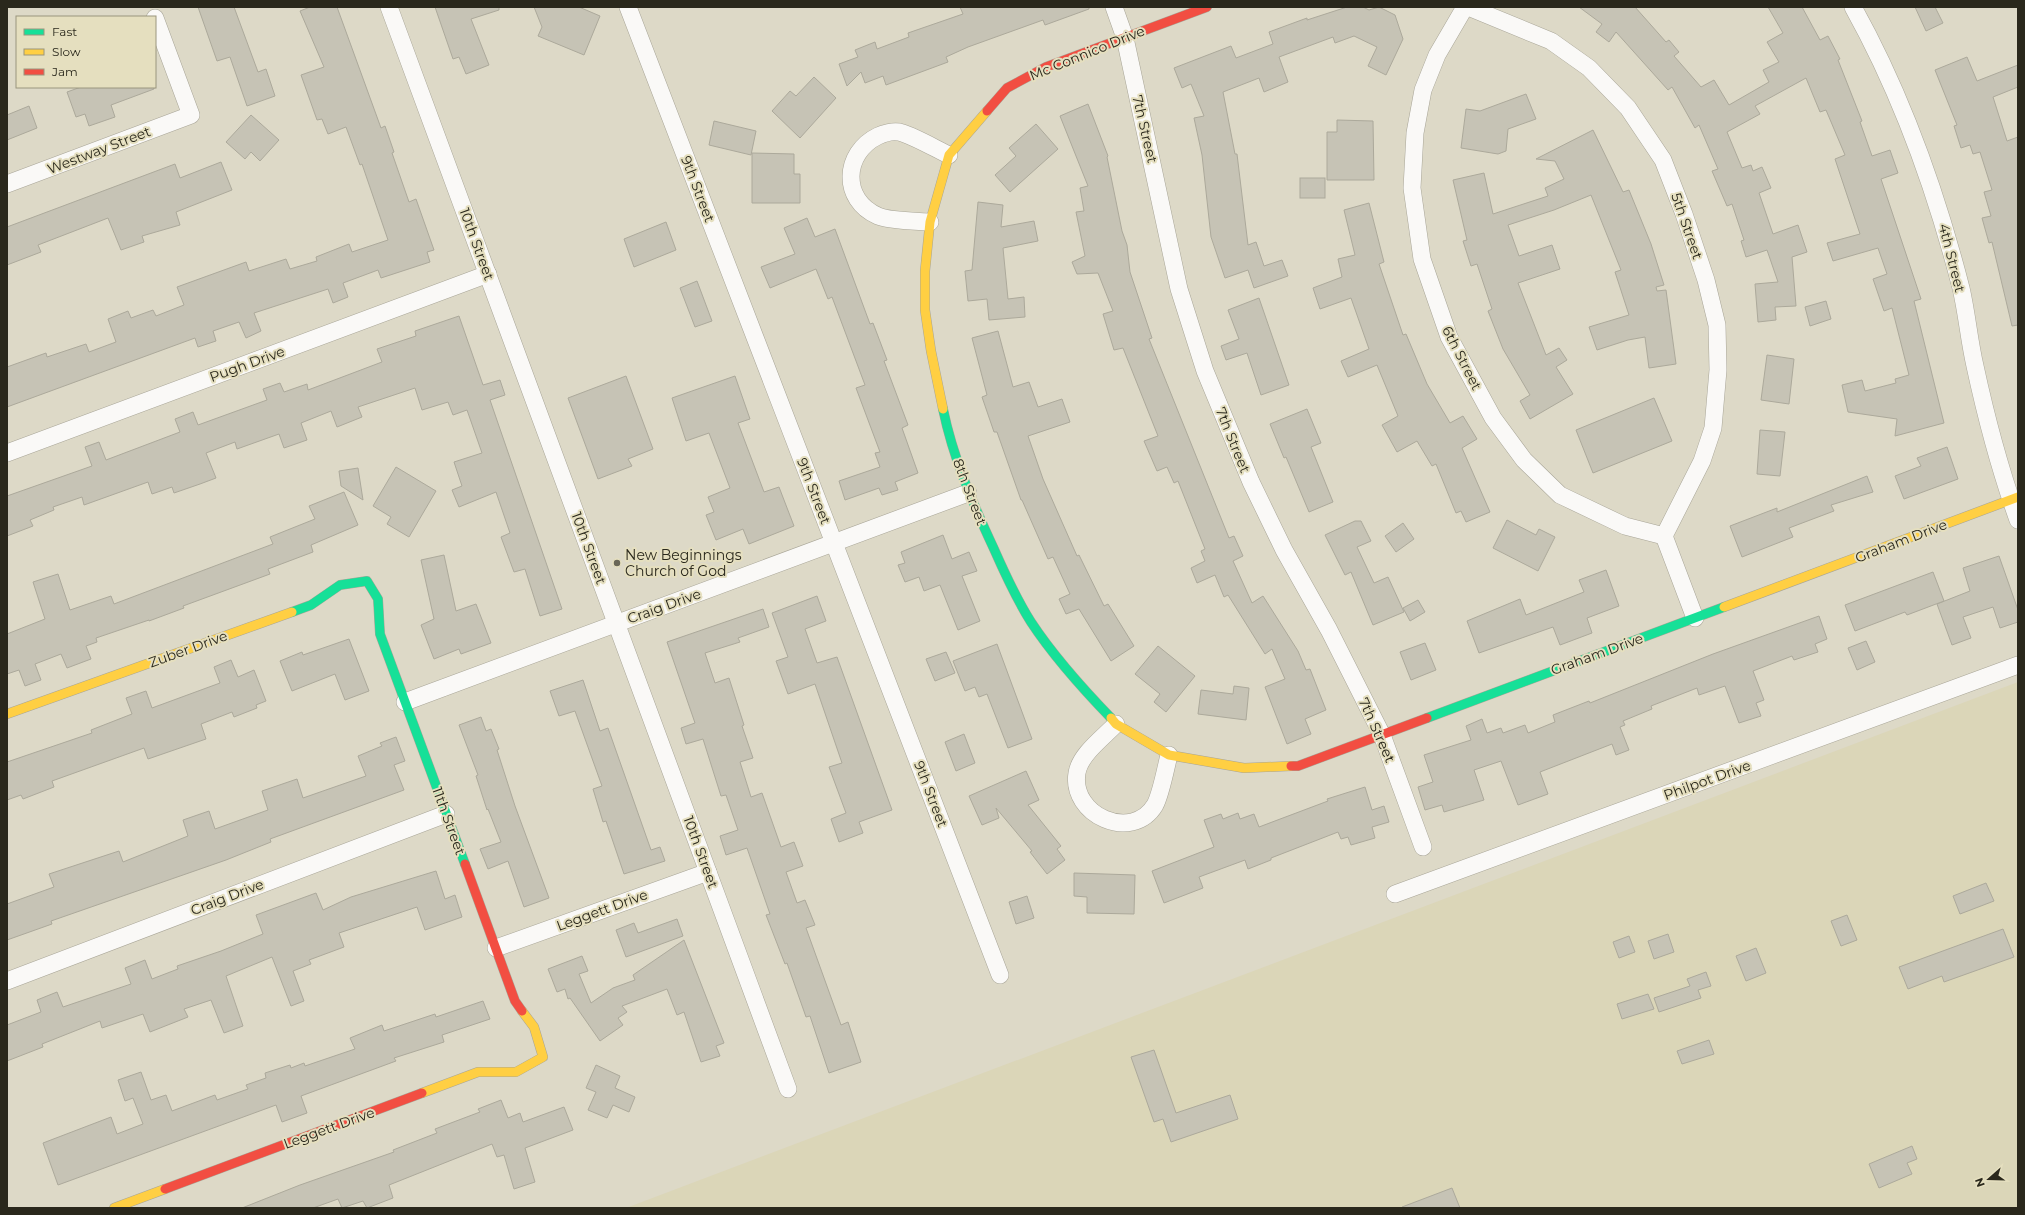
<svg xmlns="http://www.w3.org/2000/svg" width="2025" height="1215" viewBox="0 0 2025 1215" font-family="Montserrat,sans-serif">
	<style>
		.built { fill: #dbd6b8 }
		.building { fill: #c6c3b5; stroke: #aca99b }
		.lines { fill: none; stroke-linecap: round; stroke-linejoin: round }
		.street-casing { stroke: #a8a597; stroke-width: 18 }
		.fast-casing { stroke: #a8a597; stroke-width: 10 }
		.slow-casing { stroke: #a8a597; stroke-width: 10 }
		.jam-casing { stroke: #a8a597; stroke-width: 10 }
		.street { stroke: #faf9f7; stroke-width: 17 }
		.fast { stroke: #16e098; stroke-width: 9 }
		.slow { stroke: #ffcf43; stroke-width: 9 }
		.jam { stroke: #f24e42; stroke-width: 9 }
		.poi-dot { fill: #696658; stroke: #e5dfbf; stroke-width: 1.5 }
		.labels { text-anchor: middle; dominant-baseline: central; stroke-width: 4; stroke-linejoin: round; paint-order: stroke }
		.street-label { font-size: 14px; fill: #2a281c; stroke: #e5dfbf }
		.poi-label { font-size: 14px; fill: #2a281c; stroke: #e5dfbf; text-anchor: start }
	</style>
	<rect width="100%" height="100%" fill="#ddd9c7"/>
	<polygon class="built" points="2018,682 2018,1208 626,1208"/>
	<g class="building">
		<polygon points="198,7 234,7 258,72 266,69 275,96 247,106 230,57 217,61"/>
		<polygon points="310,7 337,7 381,128 385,126 394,152 392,153 409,202 416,199 434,250 427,252 430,262 381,278 378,270 343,283 348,297 333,303 328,289 254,313 261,331 246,338 239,322 213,331 216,341 198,347 195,338 7,407 7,367 46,353 47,357 86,344 89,352 116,342 108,319 128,311 131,318 153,310 156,316 184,305 177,287 246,262 249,271 286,259 290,269 317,261 316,257 349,244 352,252 388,240 362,164 360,165 346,127 328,134 322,119 317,120 301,75 324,67 300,11"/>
		<polygon points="435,7 499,7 499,10 471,19 489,65 466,74 459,57 453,59"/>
		<polygon points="534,7 579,7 600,16 584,55 538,36 542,27"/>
		<polygon points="960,7 1089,7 1089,9 1045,25 1043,20 968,47 946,57 948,62 886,85 883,76 865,83 861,72 847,86 839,64 858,57 855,50 875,42 877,49 909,37 908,33 963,14"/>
		<polygon points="1347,7 1363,7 1369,10 1379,7 1395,15 1403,39 1386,75 1368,66 1377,47 1354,36 1335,43 1333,37 1279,57 1288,82 1264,92 1259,78 1223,92 1235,154 1237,154 1248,245 1256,242 1264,266 1282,260 1288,276 1254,288 1248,270 1225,278 1211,237 1202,155 1194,118 1204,116 1191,84 1182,88 1174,68 1231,46 1236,58 1273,44 1269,32 1307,18 1307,20"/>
		<polygon points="1579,7 1635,7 1666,42 1669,40 1679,52 1674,56 1701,87 1714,80 1729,105 1769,82 1763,70 1779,62 1767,42 1783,33 1768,7 1802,7 1820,40 1828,36 1840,59 1838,60 1862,121 1860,122 1872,156 1890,150 1898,173 1881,179 1921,299 1914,301 1944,423 1895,436 1897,419 1848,412 1842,385 1862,380 1865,391 1896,383 1895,379 1909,375 1892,308 1884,311 1873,279 1887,274 1878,248 1833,261 1827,243 1860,234 1835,159 1845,155 1826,110 1820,112 1806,78 1755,106 1760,114 1727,132 1742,168 1751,165 1753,171 1762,167 1771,188 1759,193 1773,234 1798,225 1807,252 1792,257 1796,306 1775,307 1776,320 1758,322 1755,284 1778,282 1767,250 1746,257 1741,241 1744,240 1732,204 1727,206 1712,171 1718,169 1699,125 1695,128 1672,87 1668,90 1616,32 1609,42 1596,32 1602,24"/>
		<polygon points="1915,7 1935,7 1943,23 1926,31"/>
		<polygon points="1967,57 1977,81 2018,65 2018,87 1993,97 2007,141 2018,137 2018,325 2012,326 1992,242 1989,243 1982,218 1991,216 1984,192 1992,190 1980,152 1973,154 1970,145 1961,148 1954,126 1957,125 1935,70"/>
		<polygon points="814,77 836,98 800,138 772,111 790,91 796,96"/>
		<polygon points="81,87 154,87 154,89 111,105 115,117 89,126 85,114 76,117 67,92"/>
		<polygon points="1526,94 1536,119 1508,129 1506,151 1498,154 1461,148 1466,109 1480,111"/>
		<polygon points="1088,104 1108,156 1107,157 1122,231 1127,245 1130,272 1152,338 1149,339 1229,538 1234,536 1243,556 1233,561 1252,603 1263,596 1298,651 1306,670 1310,669 1326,710 1305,719 1311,734 1287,744 1265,687 1285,679 1272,649 1265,654 1228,595 1224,597 1215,575 1197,583 1191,568 1205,561 1201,551 1205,549 1178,481 1174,483 1167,467 1157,471 1144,441 1158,436 1123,348 1114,350 1103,314 1113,311 1098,273 1077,274 1072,262 1085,256 1076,212 1084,211 1080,188 1088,186 1060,116"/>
		<polygon points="29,106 37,128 7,140 7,115"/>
		<polygon points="251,115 279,140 260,161 251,152 245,159 226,142"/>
		<polygon points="1337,120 1373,121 1374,180 1327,180 1327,132 1337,132"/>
		<polygon points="714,121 756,131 751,155 709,145"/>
		<polygon points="1036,124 1058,149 1010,192 995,175 1016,156 1009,148"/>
		<polygon points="1593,130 1623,192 1629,190 1651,244 1664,285 1656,287 1657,291 1666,290 1676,364 1649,368 1645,337 1628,340 1597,350 1589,327 1629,315 1615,272 1621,270 1591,195 1554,210 1508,225 1519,256 1552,245 1560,269 1518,283 1546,355 1559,348 1567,360 1556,367 1573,394 1530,419 1520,401 1530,395 1503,349 1488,311 1492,309 1477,264 1471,266 1463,241 1467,240 1453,180 1484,173 1493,214 1548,196 1545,188 1564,179 1555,161 1536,159"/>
		<polygon points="752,153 794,154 794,174 800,174 800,203 752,203"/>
		<polygon points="221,162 232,190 176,212 180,225 142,236 144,242 121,250 108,218 38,245 41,252 7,265 7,227 175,164 180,178"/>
		<rect x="1300" y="178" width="25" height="20"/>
		<polygon points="978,202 1003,205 1001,227 1034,221 1038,241 1003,248 1008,299 1024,297 1025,317 989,320 987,299 968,301 965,271 972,270"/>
		<polygon points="1369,203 1384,262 1379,264 1403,335 1406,334 1427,384 1450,423 1463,416 1477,439 1462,448 1490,512 1466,522 1461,511 1456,513 1436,464 1432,466 1417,441 1397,452 1382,425 1398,416 1377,365 1348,377 1341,361 1369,349 1351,298 1320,309 1313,288 1342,277 1338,259 1355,255 1344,210"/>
		<polygon points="807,218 815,237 835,229 870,324 873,323 887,360 884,361 908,425 902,428 918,473 895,482 898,490 882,495 879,488 845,500 839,481 880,467 875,453 880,452 856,388 865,385 832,297 828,299 816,269 770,288 761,267 795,254 784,228"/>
		<polygon points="666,222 676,250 634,267 624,239"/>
		<polygon points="697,281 712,321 695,327 680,288"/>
		<polygon points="1259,298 1289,385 1261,395 1247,353 1226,360 1221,346 1239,339 1228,310"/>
		<polygon points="1826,301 1831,319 1810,326 1805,307"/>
		<polygon points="459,316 483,385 500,380 505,395 490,400 562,609 540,616 525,569 514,572 501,537 510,533 496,492 459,507 452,490 462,486 454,462 482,453 467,410 453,415 448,402 422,410 415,388 358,407 362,417 337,427 331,411 301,423 307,440 284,448 279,434 237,449 235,442 206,453 216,478 200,484 174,493 172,487 152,494 148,482 84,505 82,497 53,507 54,510 30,520 33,526 7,536 7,496 92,466 85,447 99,442 106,460 180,432 175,419 193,412 198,425 267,400 263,389 280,383 284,392 307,384 308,390 382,362 377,349 416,336 415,331"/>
		<polygon points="998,331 1013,387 1029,382 1038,407 1062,399 1070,422 1028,436 1043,479 1077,556 1079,555 1104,606 1108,604 1134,646 1111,661 1079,609 1066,614 1059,599 1070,594 1053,557 1048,559 1022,500 1021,500 997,432 994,432 982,397 987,395 972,338"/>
		<polygon points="1767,355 1794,359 1789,404 1761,400"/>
		<polygon points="626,376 653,449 628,459 632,466 598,479 568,398"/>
		<polygon points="735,376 750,419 738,423 764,492 779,487 794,526 749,544 743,529 716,540 706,515 714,512 708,497 730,488 709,433 686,441 672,398"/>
		<polygon points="1654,398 1672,441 1593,473 1576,430"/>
		<polygon points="1307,409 1321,443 1311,447 1333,502 1309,512 1286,457 1284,458 1270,424"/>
		<polygon points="1760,430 1785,432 1780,476 1757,474"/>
		<polygon points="1947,447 1958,479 1904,499 1895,476 1921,466 1917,458"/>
		<polygon points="396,467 436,491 409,537 387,524 391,517 373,506"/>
		<polygon points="358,468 363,500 341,486 339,471"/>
		<polygon points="1867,476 1873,492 1831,505 1834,511 1789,528 1793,537 1742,557 1730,526 1777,508 1777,512"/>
		<polygon points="344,492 358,525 311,545 313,552 268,569 270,574 183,606 184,608 149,621 149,620 96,638 97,642 86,646 91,659 67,668 61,654 35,664 41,680 25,686 19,670 7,674 7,634 45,619 33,582 58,574 70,610 111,596 114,604 273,544 270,537 315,519 309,506"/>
		<polygon points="1507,520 1536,535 1539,529 1555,537 1538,571 1493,548"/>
		<polygon points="1355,521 1361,521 1371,541 1357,547 1374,583 1388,577 1404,612 1373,625 1351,572 1345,575 1325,535"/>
		<polygon points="1403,523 1414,539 1396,552 1385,536"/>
		<polygon points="943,535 952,559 969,552 977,571 962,576 980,621 958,630 940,585 924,591 919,577 905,582 898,565 905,563 901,552"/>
		<polygon points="444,555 456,611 476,604 491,643 461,654 459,649 434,659 421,625 434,619 421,560"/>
		<polygon points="1999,556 2018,610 2018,622 2000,628 1993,607 1963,617 1971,638 1952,645 1937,604 1970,591 1963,568"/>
		<polygon points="1606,570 1619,606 1587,618 1592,633 1560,645 1553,627 1479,653 1467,621 1520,599 1526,615 1584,592 1579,580"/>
		<polygon points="1933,572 1944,601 1907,615 1905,612 1855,631 1845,605"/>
		<polygon points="817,596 826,621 805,629 817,663 837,657 892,810 859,822 863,833 839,842 831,819 846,813 829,767 842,763 815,684 788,694 776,661 788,657 772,613"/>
		<polygon points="1418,600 1425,612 1410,621 1403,608"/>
		<polygon points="763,609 769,627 738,638 740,642 705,653 715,683 729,678 744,725 742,726 753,758 740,762 751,797 762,793 781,847 794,842 803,866 786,872 797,903 805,900 815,925 806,928 841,1025 848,1022 861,1062 829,1073 810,1016 806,1017 787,963 785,964 766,915 770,914 747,848 726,855 720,836 738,830 726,795 721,796 703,739 686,744 681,728 695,723 667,642"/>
		<polygon points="1819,616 1827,639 1815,644 1818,652 1794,660 1792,656 1753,671 1764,700 1756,703 1761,716 1739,723 1725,686 1699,695 1697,688 1651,706 1652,709 1623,721 1625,725 1620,727 1629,750 1616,755 1612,744 1540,772 1548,794 1518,805 1501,761 1474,770 1484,800 1444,812 1442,805 1425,810 1418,787 1433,782 1424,755 1471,740 1466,726 1482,719 1487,733 1501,728 1503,733 1525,725 1528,733 1555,722 1553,715 1589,701 1590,703 1713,654"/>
		<polygon points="349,639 369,691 345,700 335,674 292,691 280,661 302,652 303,655"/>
		<polygon points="1866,641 1875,662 1857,670 1848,648"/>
		<polygon points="1425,643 1436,670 1411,680 1400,652"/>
		<polygon points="997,644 1032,739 1008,748 987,694 979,697 975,687 965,691 953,661"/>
		<polygon points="1158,646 1195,676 1166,712 1154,702 1160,694 1135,674"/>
		<polygon points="946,652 955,673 935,681 926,659"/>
		<polygon points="231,660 238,677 254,670 266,701 256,705 257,708 234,717 232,712 201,724 206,739 148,759 144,748 52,781 54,787 23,799 21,795 7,800 7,762 92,733 91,730 132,714 126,698 146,691 152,708 220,683 214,667"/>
		<polygon points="583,680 600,731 608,728 651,850 660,847 665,861 624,874 606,821 603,822 593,789 602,786 575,711 559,716 550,691"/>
		<polygon points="1234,686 1249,688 1246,720 1198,714 1201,690 1233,694"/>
		<polygon points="481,717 486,731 491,729 499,749 497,750 515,806 549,898 524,907 508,861 488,869 480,849 501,842 488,809 487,810 476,776 478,775 459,725"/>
		<polygon points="964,734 975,763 956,771 945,742"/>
		<polygon points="396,737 405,761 394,765 404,790 270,839 271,842 226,860 51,921 52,924 7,940 7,904 54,887 49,874 119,851 123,862 188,836 183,820 209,811 215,829 268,810 262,791 297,779 303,798 366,776 358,756 382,746 380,743"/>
		<polygon points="1026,771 1039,800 1028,805 1061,846 1057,849 1065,860 1047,874 1030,852 1032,851 996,808 999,818 982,825 969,796"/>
		<polygon points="1365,787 1372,810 1384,806 1389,822 1372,827 1375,838 1351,845 1348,837 1341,839 1338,832 1271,858 1271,860 1248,869 1245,860 1199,877 1203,888 1164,903 1152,871 1214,847 1204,820 1221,814 1223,819 1238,813 1240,819 1254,814 1259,827 1328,801 1327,799"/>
		<polygon points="436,871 445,899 455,895 462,917 425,930 417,907 339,933 344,947 309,960 311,964 293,971 304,1001 291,1006 272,957 226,976 243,1026 224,1033 211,1000 184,1009 188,1017 150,1032 143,1014 102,1028 100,1021 42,1044 43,1047 7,1061 7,1025 41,1012 37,1000 57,992 63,1007 131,984 125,968 145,960 152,979 178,969 177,966 221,951 263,934 256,915 316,893 323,910 351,897"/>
		<polygon points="1074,873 1135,875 1134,914 1087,913 1087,897 1074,896"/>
		<polygon points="1986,883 1994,901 1960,914 1953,896"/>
		<polygon points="1027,896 1034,918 1016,924 1009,902"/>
		<polygon points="1847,915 1857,940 1841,946 1831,921"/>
		<polygon points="677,919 683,936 626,957 616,930 634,923 638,933"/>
		<polygon points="2003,929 2014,957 1944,982 1942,976 1908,989 1899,967"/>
		<polygon points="1668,934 1674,952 1654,959 1648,941"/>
		<polygon points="1629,936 1635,952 1619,958 1613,942"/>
		<polygon points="684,940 724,1043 716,1046 720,1056 701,1062 684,1012 677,1015 667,989 622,1006 627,1012 618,1018 623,1025 600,1041 570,998 568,999 565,989 557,992 548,969 582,956 588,971 579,974 591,1003 613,988 635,980 633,975"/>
		<polygon points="1756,948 1766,973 1746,981 1736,956"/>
		<polygon points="1706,972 1711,986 1698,990 1701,998 1659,1012 1654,998 1690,986 1687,979"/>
		<polygon points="1648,994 1654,1009 1622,1019 1617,1004"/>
		<polygon points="483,1001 490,1019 442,1035 444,1042 394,1058 396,1061 301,1096 307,1113 282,1122 276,1105 58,1185 43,1143 111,1117 117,1134 143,1124 133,1098 125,1101 118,1080 141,1072 151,1100 166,1095 172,1111 215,1095 217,1100 248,1089 246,1085 266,1078 265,1073 290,1065 291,1068 304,1063 305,1066 355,1049 350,1038 382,1025 384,1031 435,1014 436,1017"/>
		<polygon points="1709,1040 1714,1054 1682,1064 1677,1051"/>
		<polygon points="1154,1050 1176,1113 1230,1095 1238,1119 1171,1142 1163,1119 1154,1122 1131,1057"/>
		<polygon points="596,1065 620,1076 615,1088 635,1097 629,1112 613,1105 607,1118 588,1110 596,1092 586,1088"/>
		<polygon points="501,1100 508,1118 520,1113 523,1122 564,1107 573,1130 525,1148 535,1182 514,1189 504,1155 497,1157 492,1144 389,1185 393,1198 367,1208 363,1201 342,1208 338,1199 313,1208 242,1208 300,1185 394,1152 393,1150 437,1133 435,1129 480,1112 478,1109"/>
		<polygon points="1912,1146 1917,1159 1907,1163 1912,1174 1879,1188 1869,1164"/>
		<polygon points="1452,1188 1460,1208 1402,1208 1402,1207"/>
	</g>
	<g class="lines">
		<defs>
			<g id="street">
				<polyline points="389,7 788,1089"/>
				<polyline points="628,7 1000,975"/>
				<polyline points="1114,7 1125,38 1179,289 1205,371 1251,482 1284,550 1329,630 1382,735 1423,847"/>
				<polyline points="1465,7 1437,55 1423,90 1415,133 1412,188 1422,259 1449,337 1493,418 1524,460 1560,495 1625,526 1664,536 1695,618"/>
				<polyline points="1468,7 1551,41 1589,68 1628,108 1663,160 1684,214 1706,280 1717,325 1718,370 1713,428 1702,461 1664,536"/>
				<path d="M 1853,7 C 1902,95 1936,191 1961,288 C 1967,314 1969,340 1975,366 C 1986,417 2000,470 2018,520"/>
				<polyline points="7,184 191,115 155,18"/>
				<path d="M 930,222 C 917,221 889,221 878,216 C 841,200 843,153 878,136 C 884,133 893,131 899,132 C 910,134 938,150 949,155"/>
				<polyline points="7,453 488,274"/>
				<polyline points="405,702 968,493"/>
				<path d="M 1116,724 C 1104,737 1080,754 1077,773 C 1070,815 1132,843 1155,805 C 1161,794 1166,767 1169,755"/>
				<polyline points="1395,894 2018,665"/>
				<polyline points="496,948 708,872"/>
				<polyline points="7,981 446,814"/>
			</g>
			<g id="fast">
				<path d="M 943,409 C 953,458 973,504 994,549 C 1005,574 1017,600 1031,622 C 1054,657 1082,688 1111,718"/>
				<polyline points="292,612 311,605 340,585 367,581 378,599 380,634 465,864"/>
				<polyline points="1427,718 1724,607"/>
			</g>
			<g id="slow">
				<polyline points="943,409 931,351 925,310 925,271 930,222 949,155 987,111"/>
				<polyline points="1724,607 2018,497"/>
				<polyline points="7,714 292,612"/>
				<polyline points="1111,718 1116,724 1169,755 1244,768 1291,766"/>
				<polyline points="422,1093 478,1072 516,1072 543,1057 534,1027 522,1011"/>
				<polyline points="114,1208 165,1189"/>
			</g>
			<g id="jam">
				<polyline points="987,111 1007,88 1046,67 1207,7"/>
				<polyline points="1291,766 1298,766 1427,718"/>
				<polyline points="465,864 515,1001 522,1011"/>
				<polyline points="165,1189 422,1093"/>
			</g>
		</defs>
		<use href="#street" class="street-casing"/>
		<use href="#fast" class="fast-casing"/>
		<use href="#slow" class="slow-casing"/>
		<use href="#jam" class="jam-casing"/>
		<use href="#street" class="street"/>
		<use href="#fast" class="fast"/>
		<use href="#slow" class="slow"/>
		<use href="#jam" class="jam"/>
	</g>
	<circle class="poi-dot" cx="617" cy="563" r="4"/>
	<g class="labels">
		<g class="street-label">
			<text transform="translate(1087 53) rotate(-22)">Mc Connico Drive</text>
			<text transform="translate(1145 129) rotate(77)">7th Street</text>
			<text transform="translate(99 150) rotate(-21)">Westway Street</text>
			<text transform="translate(698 189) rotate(69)">9th Street</text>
			<text transform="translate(1687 226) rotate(71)">5th Street</text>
			<text transform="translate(477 244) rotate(70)">10th Street</text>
			<text transform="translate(1952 258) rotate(76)">4th Street</text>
			<text transform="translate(1462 358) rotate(63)">6th Street</text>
			<text transform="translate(247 364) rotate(-20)">Pugh Drive</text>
			<text transform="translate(1233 440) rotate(68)">7th Street</text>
			<text transform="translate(814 491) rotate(69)">9th Street</text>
			<text transform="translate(970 492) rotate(69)">8th Street</text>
			<text transform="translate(1901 541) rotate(-21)">Graham Drive</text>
			<text transform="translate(589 548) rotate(70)">10th Street</text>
			<text transform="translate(664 606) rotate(-20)">Craig Drive</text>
			<text transform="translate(188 649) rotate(-20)">Zuber Drive</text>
			<text transform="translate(1597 654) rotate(-20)">Graham Drive</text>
			<text transform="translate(1377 730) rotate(66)">7th Street</text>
			<text transform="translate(1707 780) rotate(-20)">Philpot Drive</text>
			<text transform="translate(931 794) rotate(69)">9th Street</text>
			<text transform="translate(449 821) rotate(70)">11th Street</text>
			<text transform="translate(701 852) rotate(70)">10th Street</text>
			<text transform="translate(227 897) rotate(-21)">Craig Drive</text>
			<text transform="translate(602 910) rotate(-20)">Leggett Drive</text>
			<text transform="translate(329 1128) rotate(-20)">Leggett Drive</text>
		</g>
		<g class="poi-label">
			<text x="625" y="555">New Beginnings<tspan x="625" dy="16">Church of God</tspan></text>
		</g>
	</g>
	<rect width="2025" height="1215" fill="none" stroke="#2a281c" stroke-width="16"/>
	<rect x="16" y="16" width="140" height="72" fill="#e5dfbf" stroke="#9a967e"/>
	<rect x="24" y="29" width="20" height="6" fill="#16e098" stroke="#9a967e"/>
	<text x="52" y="36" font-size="12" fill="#2a281c">Fast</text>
	<rect x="24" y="49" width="20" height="6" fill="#ffcf43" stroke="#9a967e"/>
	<text x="52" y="56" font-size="12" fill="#2a281c">Slow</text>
	<rect x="24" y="69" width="20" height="6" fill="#f24e42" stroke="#9a967e"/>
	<text x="52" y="76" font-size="12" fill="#2a281c">Jam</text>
	<g transform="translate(1989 1179) rotate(250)" stroke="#e5dfbf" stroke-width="3" paint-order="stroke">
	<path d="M0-3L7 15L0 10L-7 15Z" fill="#2a281c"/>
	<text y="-6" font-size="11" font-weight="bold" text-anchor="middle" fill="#2a281c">N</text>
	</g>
</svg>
